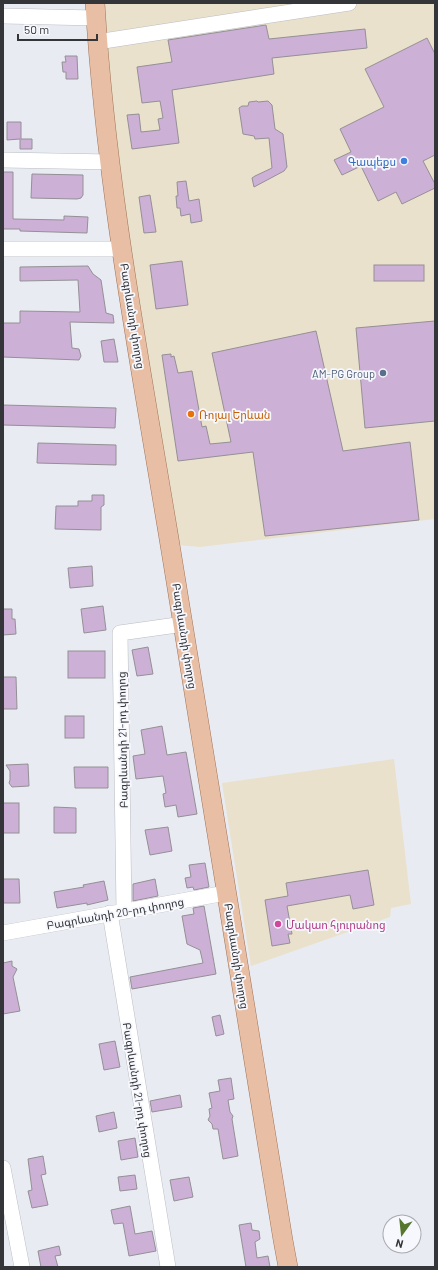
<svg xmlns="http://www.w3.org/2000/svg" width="438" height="1270" viewBox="0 0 438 1270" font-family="Barlow,'Noto Sans Armenian',sans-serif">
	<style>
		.commercial { fill: #e9e1cb }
		.building { fill: #cdb0d6; stroke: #949096 }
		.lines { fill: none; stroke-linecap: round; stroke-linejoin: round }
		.minor-casing { stroke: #bbbdc4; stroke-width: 16 }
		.major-casing { stroke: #9f7358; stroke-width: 20 }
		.minor { stroke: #fff; stroke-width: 15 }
		.major { stroke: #e8bfa5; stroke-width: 19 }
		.shop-dot { fill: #3f7fe0; stroke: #f6f8fe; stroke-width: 1.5 }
		.service-dot { fill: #5c6f8a; stroke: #f6f8fe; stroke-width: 1.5 }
		.food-dot { fill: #e8710a; stroke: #f6f8fe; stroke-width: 1.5 }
		.hotel-dot { fill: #d1479c; stroke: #f6f8fe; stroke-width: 1.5 }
		.labels { text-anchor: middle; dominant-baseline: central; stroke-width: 3.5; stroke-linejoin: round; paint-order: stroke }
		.shop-label { font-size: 11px; fill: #366cbe; stroke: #f6f8fe; text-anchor: end }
		.street-label { font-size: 11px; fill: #343538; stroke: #f6f8fe }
		.service-label { font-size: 11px; fill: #4e5e75; stroke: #f6f8fe; text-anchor: end }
		.food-label { font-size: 11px; fill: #c56008; stroke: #f6f8fe; text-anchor: start }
		.hotel-label { font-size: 11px; fill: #b23c85; stroke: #f6f8fe; text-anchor: start }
	</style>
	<rect width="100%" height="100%" fill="#e9ebf2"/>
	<g class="commercial">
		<polygon points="99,3 435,3 435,519 200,547 179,545 130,267"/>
		<polygon points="394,759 411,904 391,908 390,917 251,966 222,783"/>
	</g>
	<g class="building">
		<polygon points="266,25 269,39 365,29 367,48 272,58 274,74 172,90 179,143 132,149 127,115 139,114 141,132 160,130 158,119 163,118 160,101 142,103 137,67 172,62 168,40"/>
		<polygon points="427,38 435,54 435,155 423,161 435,184 435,188 402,204 396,192 378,201 361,166 342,175 334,160 351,152 340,129 384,107 365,69"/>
		<polygon points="65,56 77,56 78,79 66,79 66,72 63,72 62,62 66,62"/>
		<polygon points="257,101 258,102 268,101 272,105 275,129 283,134 287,167 284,171 254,187 252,178 255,176 272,168 269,138 255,139 254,136 243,134 239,108 242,106 248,106 249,102"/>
		<polygon points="7,122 21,122 21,139 32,139 32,149 20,149 20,139 7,140"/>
		<polygon points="3,172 13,172 13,219 64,220 64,216 88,217 87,233 20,231 20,229 3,229"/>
		<polygon points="32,174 83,175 83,195 81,198 77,199 31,198"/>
		<polygon points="186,181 189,201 199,199 202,221 191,223 190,214 181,216 180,208 177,208 176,196 178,196 177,182"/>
		<polygon points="150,195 156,232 144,233 139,197"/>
		<polygon points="182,261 188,305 156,309 150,265"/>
		<rect x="374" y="265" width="50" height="16"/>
		<polygon points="88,266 93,274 101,280 106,313 113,315 114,323 70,322 72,348 79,349 81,356 79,360 3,357 3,323 20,323 20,311 80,312 78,280 20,281 20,267"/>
		<polygon points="435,321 435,421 365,428 356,328"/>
		<polygon points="316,331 343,451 410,442 419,520 265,536 253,452 178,461 162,355 171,354 171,357 174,356 178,373 192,371 202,427 206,426 210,444 231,442 212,353"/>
		<polygon points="114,339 118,362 104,362 101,341"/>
		<polygon points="3,405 116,408 115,428 3,425"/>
		<polygon points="38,443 116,445 116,465 37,463"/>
		<polygon points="92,495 104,495 104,505 101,507 101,530 55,529 56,506 78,506 78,501 92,501"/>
		<polygon points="92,566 93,586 70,588 68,568"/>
		<polygon points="103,606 106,630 84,633 81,609"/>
		<polygon points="3,609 12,609 12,619 15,619 16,634 3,635"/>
		<polygon points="148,647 153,674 137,676 132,650"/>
		<rect x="68" y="651" width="37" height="27"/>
		<polygon points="3,677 16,677 17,709 3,709"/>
		<rect x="65" y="716" width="19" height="22"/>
		<polygon points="162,726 167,755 186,752 197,814 178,817 176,805 165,807 163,794 166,793 163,776 136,779 133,756 145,754 141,730"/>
		<polygon points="28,764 29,786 12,787 9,783 10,780 10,771 6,765"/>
		<polygon points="74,767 108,767 108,788 75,788"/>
		<rect x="3" y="803" width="16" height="30"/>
		<polygon points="54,807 76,808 76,833 54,833"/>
		<polygon points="168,827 172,851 150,855 145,830"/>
		<polygon points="205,863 209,887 194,890 193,887 187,888 185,878 191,877 189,865"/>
		<polygon points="368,870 374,905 353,909 350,895 287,906 292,934 288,934 290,943 272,946 265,900 288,896 286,883"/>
		<polygon points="3,879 19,879 20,903 3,903"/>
		<polygon points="155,879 158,896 133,901 133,884"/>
		<polygon points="104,881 108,900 87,905 87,903 57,908 54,892 84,887 83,885"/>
		<polygon points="204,906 216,974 132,989 130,977 203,963 200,950 187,944 182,916 194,914 193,908"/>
		<polygon points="12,961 12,966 17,969 13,977 20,1011 3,1014 3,963"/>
		<polygon points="220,1015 224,1034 216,1036 212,1017"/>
		<polygon points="115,1041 120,1067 104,1070 99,1044"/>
		<polygon points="231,1078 234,1099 228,1100 230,1112 233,1116 232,1119 238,1156 223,1159 218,1129 213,1129 212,1124 208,1120 210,1116 209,1109 212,1108 209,1093 220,1091 218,1080"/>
		<polygon points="180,1095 182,1107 152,1112 150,1101"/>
		<polygon points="114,1112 117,1128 99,1132 96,1116"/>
		<polygon points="135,1138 138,1157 121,1160 118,1141"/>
		<polygon points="43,1156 46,1174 41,1175 48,1205 32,1208 28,1191 32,1190 28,1159"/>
		<polygon points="135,1175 137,1189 120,1191 118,1177"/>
		<polygon points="189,1177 193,1197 174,1201 170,1180"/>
		<polygon points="130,1206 135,1234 152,1231 156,1251 129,1256 123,1223 114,1224 111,1210"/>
		<polygon points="251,1223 252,1230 259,1231 260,1239 255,1242 257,1258 268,1256 270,1267 246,1267 239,1225"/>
		<polygon points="59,1246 61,1255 55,1256 58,1267 41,1267 38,1251"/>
	</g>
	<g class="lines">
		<defs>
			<g id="minor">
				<polyline points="3,16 96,18"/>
				<polyline points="97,42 349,3"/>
				<polyline points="3,160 111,162"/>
				<polyline points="3,249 121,249"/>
				<polyline points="124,911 120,633 184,624"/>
				<polyline points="110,913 168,1267"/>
				<polyline points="3,933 226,893"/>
				<polyline points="3,1168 22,1267"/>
			</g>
			<path id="major" d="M 95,3 C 106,189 142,373 172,557 C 210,784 246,1012 283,1240 L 288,1267"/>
		</defs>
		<use href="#minor" class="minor-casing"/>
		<use href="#major" class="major-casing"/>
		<use href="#minor" class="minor"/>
		<use href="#major" class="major"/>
	</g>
	<circle class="shop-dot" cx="404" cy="161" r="4"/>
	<circle class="service-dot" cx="383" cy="373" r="4"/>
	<circle class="food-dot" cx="191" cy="414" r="4"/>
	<circle class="hotel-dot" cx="278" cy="924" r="4"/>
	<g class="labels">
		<g class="shop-label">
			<text x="396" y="161">Գապեքս</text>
		</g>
		<g class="street-label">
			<text transform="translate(133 316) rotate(81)">Բագրևանդի փողոց</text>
			<text transform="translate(185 636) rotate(81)">Բագրևանդի փողոց</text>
			<text transform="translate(122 740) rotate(-91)">Բագրևանդի 21-րդ փողոց</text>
			<text transform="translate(115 913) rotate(-10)">Բագրևանդի 20-րդ փողոց</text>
			<text transform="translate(237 956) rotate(81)">Բագրևանդի փողոց</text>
			<text transform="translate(138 1090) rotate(81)">Բագրևանդի 21-րդ փողոց</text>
		</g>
		<g class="service-label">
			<text x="375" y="373">AM-PG Group</text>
		</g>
		<g class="food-label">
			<text x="199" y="414">Ռոյալ Երևան</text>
		</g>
		<g class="hotel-label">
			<text x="286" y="924">Մակաո հյուրանոց</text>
		</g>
	</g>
	<rect width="438" height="1270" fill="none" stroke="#343538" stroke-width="8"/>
	<g transform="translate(402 1234) rotate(195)"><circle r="19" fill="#f6f8fe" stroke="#a8aaaf"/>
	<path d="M0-3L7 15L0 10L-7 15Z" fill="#57772e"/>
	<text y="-6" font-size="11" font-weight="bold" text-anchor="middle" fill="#343538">N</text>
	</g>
	<path d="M18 34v6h79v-6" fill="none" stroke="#343538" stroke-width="2"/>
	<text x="24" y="34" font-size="12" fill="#343538" stroke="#f6f8fe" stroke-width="3" paint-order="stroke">50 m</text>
</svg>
